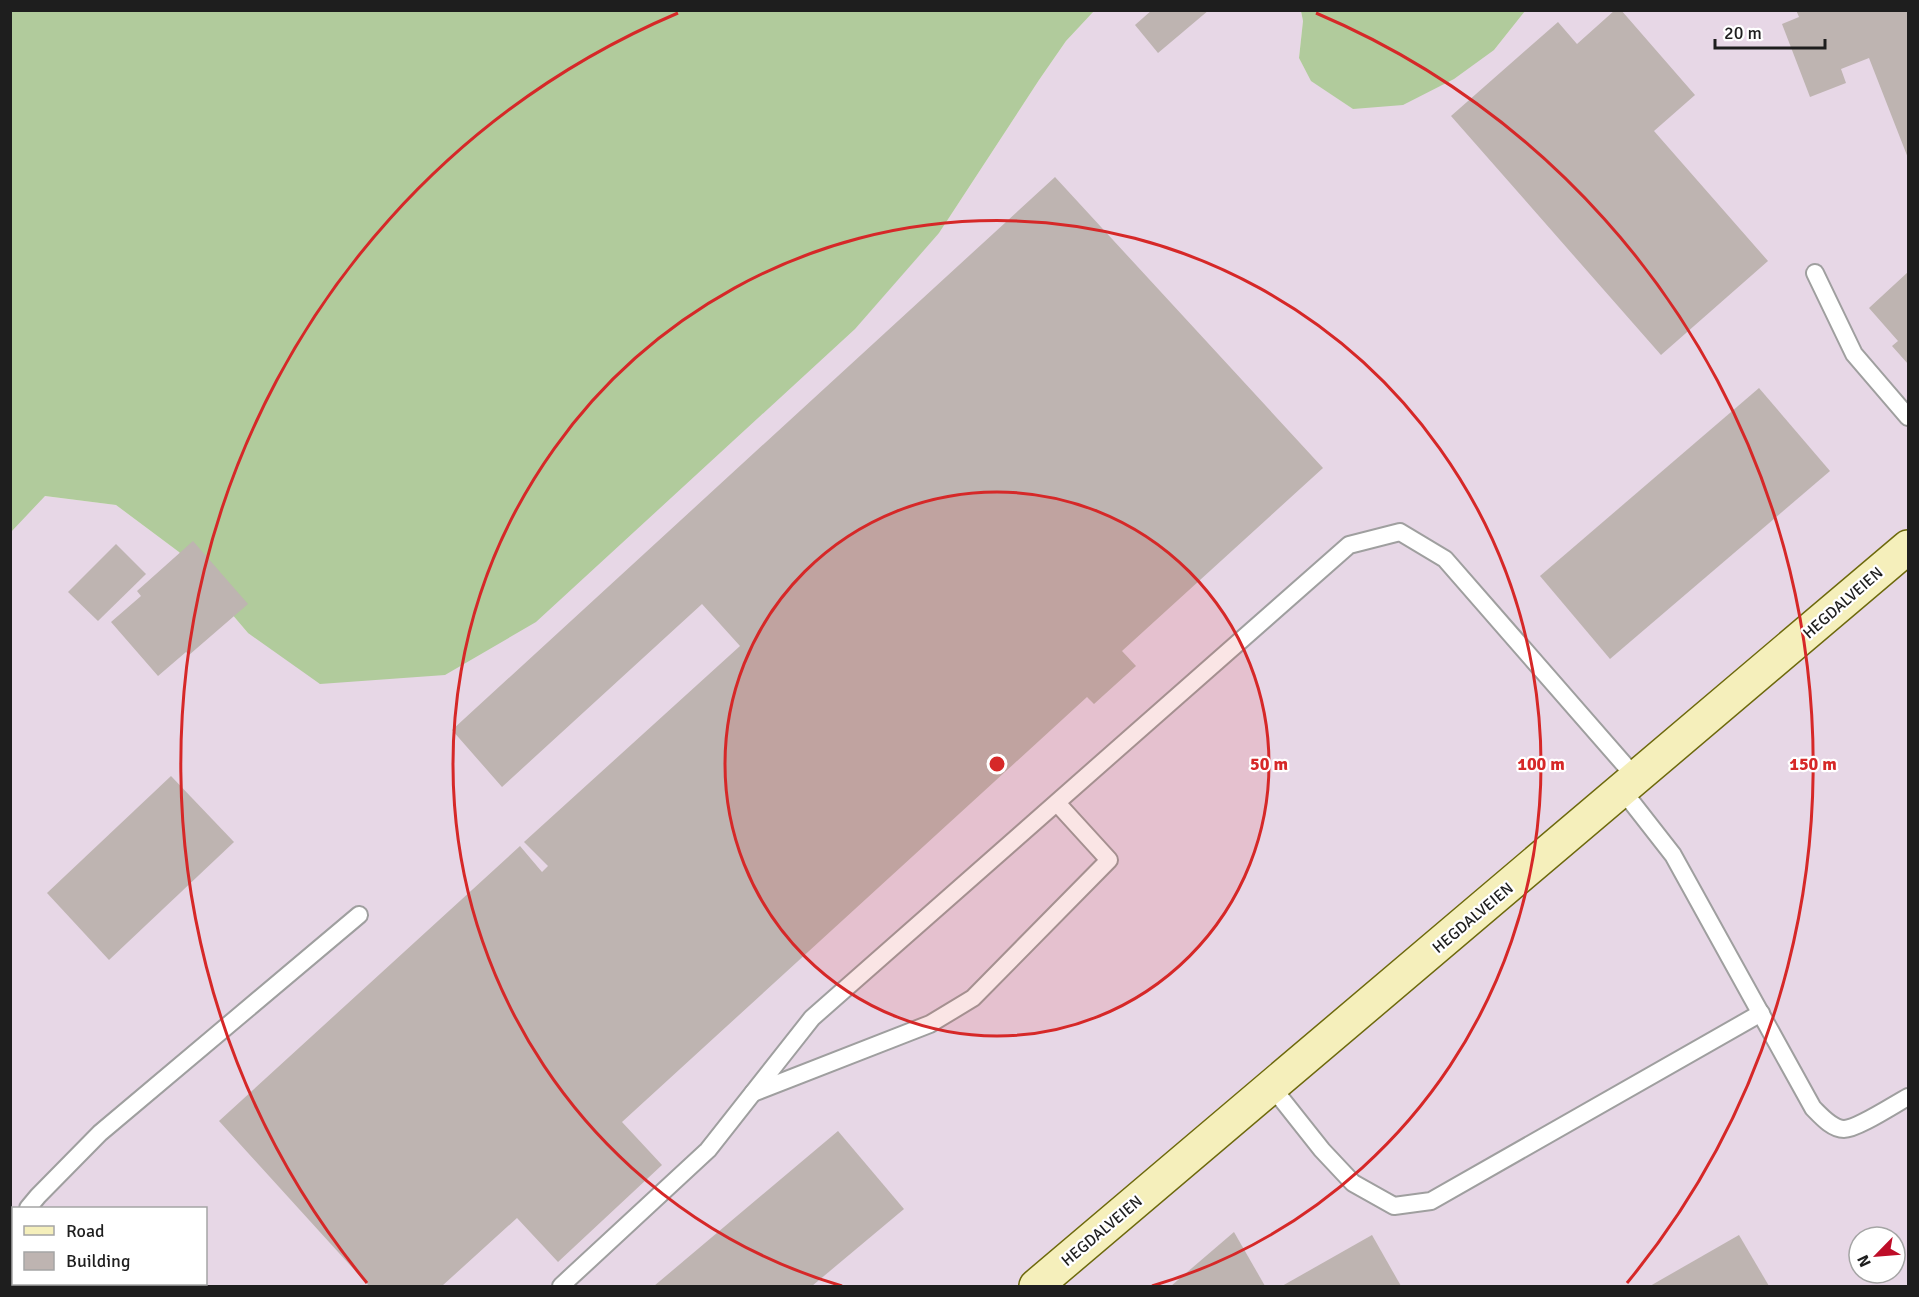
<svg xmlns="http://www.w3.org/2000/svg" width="1919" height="1297" viewBox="0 0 1919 1297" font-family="Signika,sans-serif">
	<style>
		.industrial { fill: #e7d7e6; fill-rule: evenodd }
		.forest { fill: #b1cb9c }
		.building { fill: #beb4b1 }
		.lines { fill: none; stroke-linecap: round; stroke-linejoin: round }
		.lane-casing { stroke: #9f9f9f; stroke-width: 20 }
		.street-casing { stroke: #9f9f9f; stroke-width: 36 }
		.secondary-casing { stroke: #6d690c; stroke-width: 36 }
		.lane { stroke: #fff; stroke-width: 16 }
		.street { stroke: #fff; stroke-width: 33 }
		.secondary { stroke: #f5efbb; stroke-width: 33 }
		.ring { fill: none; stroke: #d62828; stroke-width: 3 }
		.labels { text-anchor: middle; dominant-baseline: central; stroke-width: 4.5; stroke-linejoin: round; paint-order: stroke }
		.street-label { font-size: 16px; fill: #1e1e1e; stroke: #fff }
		.centre { fill: #d62828; stroke: #fff; stroke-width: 3 }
		.ring-label { font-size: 18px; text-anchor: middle; font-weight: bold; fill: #d62828; stroke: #fff; stroke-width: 4.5; stroke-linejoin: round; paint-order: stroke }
	</style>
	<rect width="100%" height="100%" fill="#eee9e4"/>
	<path class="industrial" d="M 1094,11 L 1301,11 L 1303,21 L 1299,58 L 1311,80 L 1353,109 L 1494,50 L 1525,11 L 1908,11 L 1908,1286 L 11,1286 L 10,532 L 44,496 L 116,505 L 179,552 L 248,633 L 939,233 L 1039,80 L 1066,41 ZM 14,1208 L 206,1208 L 206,1284 L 14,1284 ZM 1859,1237 L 1895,1237 L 1895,1273 L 1859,1273 Z"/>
	<g class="forest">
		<polygon points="11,11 1094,11 1066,41 1039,80 939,233 855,329 536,622 445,675 320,684 248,633 179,552 116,505 45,496 11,532"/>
		<polygon points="1301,11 1301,10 1525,11 1494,50 1454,79 1403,105 1353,109 1311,81 1299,58 1303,21"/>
	</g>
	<g class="building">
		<polygon points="1152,10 1209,10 1158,53 1135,25"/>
		<polygon points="1615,10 1621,10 1695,95 1654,131 1768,261 1661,355 1451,116 1558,22 1577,44"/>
		<polygon points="1796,10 1908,10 1908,158 1869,58 1841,69 1846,83 1810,97 1782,24 1799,17"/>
		<polygon points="1055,177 1323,468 1122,651 1136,666 1094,704 1087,697 622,1122 662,1165 558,1262 517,1218 442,1286 369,1286 219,1121 520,846 542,872 548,866 524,842 740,646 702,604 502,787 452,730"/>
		<polygon points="1908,272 1908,364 1892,346 1898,341 1869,308"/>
		<polygon points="1759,388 1830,471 1610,659 1540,576"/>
		<polygon points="193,541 248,604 189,655 186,652 158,676 111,622 141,596 137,591"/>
		<polygon points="116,544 146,574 98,621 68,592"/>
		<polygon points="171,776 234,842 109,960 47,893"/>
		<polygon points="838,1131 904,1209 812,1286 654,1286"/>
		<polygon points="1234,1232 1265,1286 1171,1286"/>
		<polygon points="1372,1235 1401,1286 1282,1286"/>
		<polygon points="1739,1235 1769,1286 1650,1286"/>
	</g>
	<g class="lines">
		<defs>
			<g id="lane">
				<polyline points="1815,273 1854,354 1908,417"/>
				<path d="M 1623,791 L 1673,855 L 1813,1108 C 1821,1116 1832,1129 1844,1129 C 1857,1129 1895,1104 1908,1097"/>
				<polyline points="1272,1087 1322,1150 1353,1183 1394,1206 1431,1201 1761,1013"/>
				<polyline points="753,1093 930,1024 973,998 1109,860 1057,803"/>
				<polyline points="28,1208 38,1196 100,1133 359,915"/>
				<polyline points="10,1232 14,1228"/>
				<polyline points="561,1286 708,1150 812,1018 1349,545 1400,532 1445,559 1637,779"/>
			</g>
			<g id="street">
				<polyline points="10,1255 14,1256"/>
				<polyline points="96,1284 106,1286"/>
			</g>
			<polyline id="secondary" points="1036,1286 1908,547"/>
		</defs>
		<use href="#lane" class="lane-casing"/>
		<use href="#street" class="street-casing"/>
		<use href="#secondary" class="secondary-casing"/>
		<use href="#lane" class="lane"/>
		<use href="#street" class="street"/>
		<use href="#secondary" class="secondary"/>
	</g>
	<circle cx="997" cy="764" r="272" fill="#d62828" fill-opacity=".12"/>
	<g class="ring">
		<circle cx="997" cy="764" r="272"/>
		<path d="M842 1286A544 544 0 1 1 1152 1286"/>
		<path d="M367 1283A816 816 0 0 1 678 13M1316 13A816 816 0 0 1 1627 1283"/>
	</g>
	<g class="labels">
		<g class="street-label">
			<text transform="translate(1843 603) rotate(-41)">HEGDALVEIEN</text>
			<text transform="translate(1473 918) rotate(-40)">HEGDALVEIEN</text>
			<text transform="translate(1102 1231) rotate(-40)">HEGDALVEIEN</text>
		</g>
	</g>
	<circle cx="997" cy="764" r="9" class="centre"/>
	<g class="ring-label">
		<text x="1269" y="770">50 m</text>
		<text x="1541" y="770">100 m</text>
		<text x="1813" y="770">150 m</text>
	</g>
	<rect width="1919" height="1297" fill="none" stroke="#1e1e1e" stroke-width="24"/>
	<rect x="12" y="1207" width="195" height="78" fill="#ffffff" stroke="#a5a5a5" stroke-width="1.5"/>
	<rect x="24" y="1226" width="30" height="9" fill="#f5efbb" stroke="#a5a5a5" stroke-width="1.5"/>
	<text x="66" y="1237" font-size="18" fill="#1e1e1e">Road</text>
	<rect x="24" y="1252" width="30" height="18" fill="#beb4b1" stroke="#a5a5a5" stroke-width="1.5"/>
	<text x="66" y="1267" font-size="18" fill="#1e1e1e">Building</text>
	<g transform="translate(1877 1255) rotate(245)"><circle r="28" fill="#ffffff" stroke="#a5a5a5" stroke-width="1.5"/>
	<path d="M0-4.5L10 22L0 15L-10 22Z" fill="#be0d28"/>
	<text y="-9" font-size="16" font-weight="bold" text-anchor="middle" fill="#1e1e1e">N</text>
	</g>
	<path d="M1715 39v9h110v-9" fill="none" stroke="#1e1e1e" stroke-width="3"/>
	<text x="1724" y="39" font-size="18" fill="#1e1e1e" stroke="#ffffff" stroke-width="4.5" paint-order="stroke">20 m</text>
</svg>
